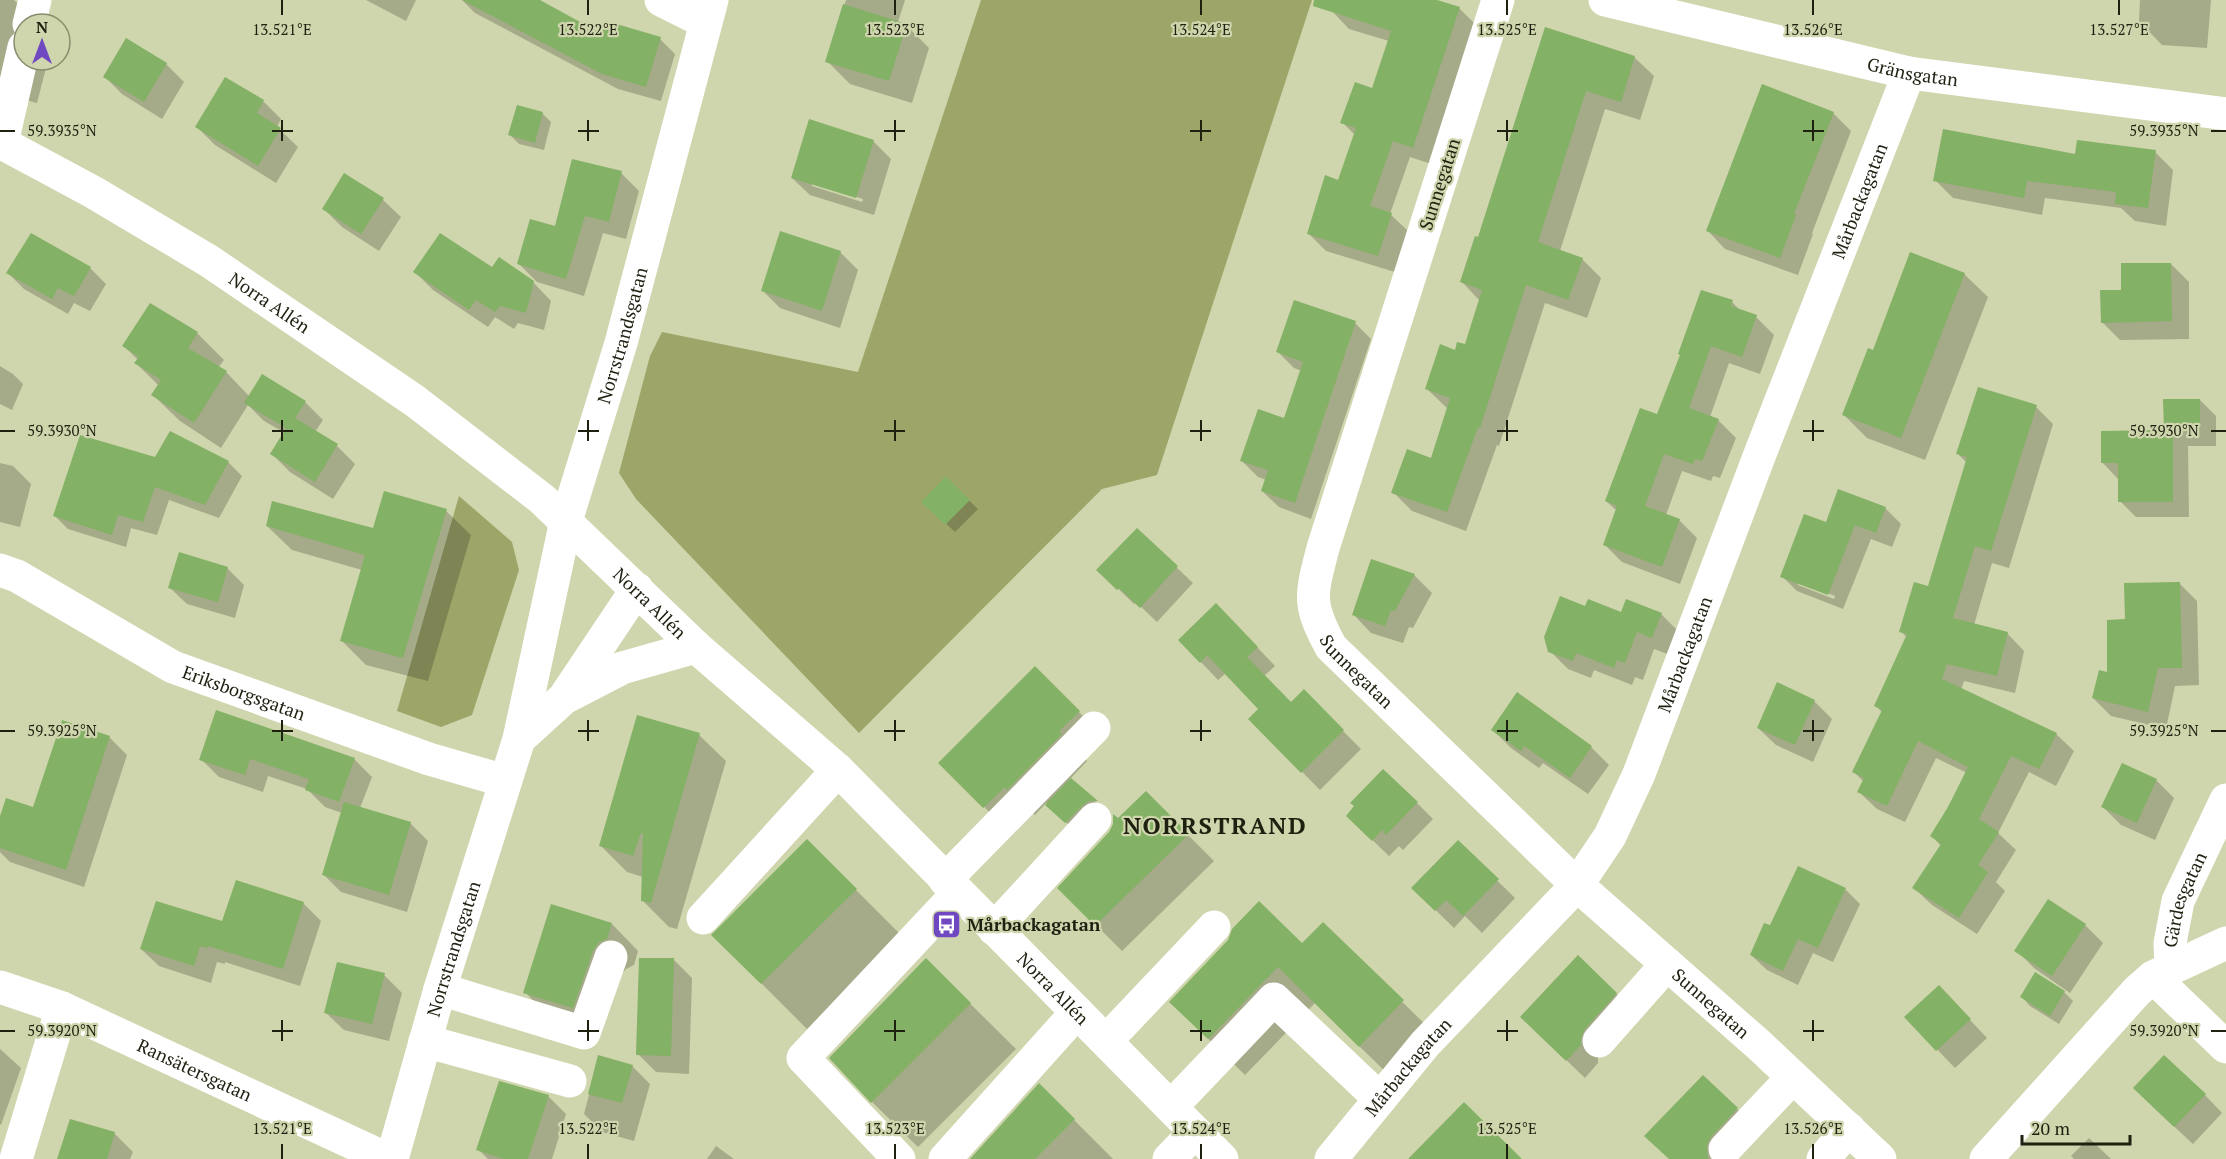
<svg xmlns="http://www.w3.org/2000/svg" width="2226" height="1159" viewBox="0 0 2226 1159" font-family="'PT Serif',serif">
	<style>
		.green { fill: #9ea568 }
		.shadow { fill: #0003; fill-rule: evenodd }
		.building { fill: #83b165 }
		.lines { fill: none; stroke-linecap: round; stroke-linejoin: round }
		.minor { stroke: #fff; stroke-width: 33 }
		.ticks { fill: none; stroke: #1e2010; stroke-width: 2 }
		.labels { text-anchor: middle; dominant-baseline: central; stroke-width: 4.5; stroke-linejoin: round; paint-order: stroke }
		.street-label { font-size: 18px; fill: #1e2010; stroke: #cfd5ac }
		.poi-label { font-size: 18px; font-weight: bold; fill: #1e2010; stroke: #cfd5ac; text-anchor: start }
		.district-label { font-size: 24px; font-weight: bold; letter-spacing: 1.5px; fill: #1e2010; stroke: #cfd5ac }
		.ticks-label { font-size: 15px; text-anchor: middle; fill: #1e2010; stroke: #cfd5ac; stroke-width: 4.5; stroke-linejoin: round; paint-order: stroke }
	</style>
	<rect width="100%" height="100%" fill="#cfd5ac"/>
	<g class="green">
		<polygon points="981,0 1312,0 1157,475 1102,489 859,733 636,499 619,473 650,356 662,332 858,372"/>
		<polygon points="459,496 512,542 519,570 472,715 441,727 397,711"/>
	</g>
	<g class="shadow">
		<polygon points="0,0 14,0 38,24 24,60 48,60 37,103 0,93"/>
		<polygon points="366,0 416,0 406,21"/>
		<polygon points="462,0 538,0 603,36 660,39 675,54 661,101 618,89 475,13"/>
		<polygon points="846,0 905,0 898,22 906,25 929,48 912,103 850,84 827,61"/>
		<polygon points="1336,0 1432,0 1460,9 1477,26 1431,164 1410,157 1390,214 1408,231 1395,272 1326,251 1308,233 1339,181 1355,135 1342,122 1373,90 1389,41 1349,29 1332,11"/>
		<polygon points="2140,0 2211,0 2207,48 2162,45 2139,21"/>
		<polygon points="1546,29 1634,57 1654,76 1640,120 1605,109 1560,251 1582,259 1601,278 1587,318 1545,303 1499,446 1497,445 1466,531 1412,511 1393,492 1432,460 1448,409 1427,389 1456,352 1466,346 1480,301 1462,282 1479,239"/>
		<polygon points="166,64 184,82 162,119 122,94 104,76"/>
		<polygon points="263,101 281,119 277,127 298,147 276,183 215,145 197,127"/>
		<polygon points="542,113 551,122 544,150 519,144 510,135"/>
		<polygon points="1833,113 1851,131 1812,233 1813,234 1798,275 1725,249 1708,231"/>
		<path d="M 873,141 L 891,159 L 874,215 L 810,195 L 792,178 ZM 812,183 L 863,199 L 862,202 L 812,186 Z"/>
		<polygon points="2155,152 2173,170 2166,226 2135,221 2121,208 2045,198 2042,215 1953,198 1935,180 2077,156"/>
		<polygon points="621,173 639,191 626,239 603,233 584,296 537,282 519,264 556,227"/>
		<polygon points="383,200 401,217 379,251 342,227 324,209"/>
		<polygon points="840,252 858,270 840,328 780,308 762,290"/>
		<polygon points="2171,264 2189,282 2189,339 2120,340 2102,322 2122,291"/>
		<polygon points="90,268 106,284 90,311 74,303 68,314 24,289 8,273"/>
		<polygon points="415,272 533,282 551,301 544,330 518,323 514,329 495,317 488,327 433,290"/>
		<polygon points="1964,274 1988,297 1925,460 1867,438 1844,415 1874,352"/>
		<polygon points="1732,302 1742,312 1756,317 1774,335 1760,374 1729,363 1710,417 1718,420 1736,438 1720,478 1713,476 1711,481 1682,471 1666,515 1679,520 1697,538 1680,584 1622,562 1604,544 1617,511 1606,501 1658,416"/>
		<polygon points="151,305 197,333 224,360 218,368 226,372 250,397 305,402 323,420 315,432 337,446 355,464 333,499 290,472 272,454 285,433 264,421 248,405 221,448 180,421 153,395 159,386 136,363 138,360 124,346"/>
		<polygon points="1355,323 1371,339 1311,519 1279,507 1262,491 1266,480 1258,477 1242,461 1285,420 1302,371 1294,368 1278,352"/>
		<polygon points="0,366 13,374 23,384 12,410 0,404"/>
		<polygon points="2200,400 2216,416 2216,446 2188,446 2189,517 2136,517 2120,501 2118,479 2102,462 2165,432"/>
		<polygon points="2036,407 2053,424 2009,568 1992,563 1974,625 2007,633 2024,651 2015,693 1964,681 1961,690 2056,734 2074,751 2056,786 2029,772 1998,833 2016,850 1996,882 2005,891 1977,934 1932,905 1914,888 1941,846 1932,836 1967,773 1936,758 1905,822 1877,809 1859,792 1864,782 1854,772 1882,712 1875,705 1907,638 1901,631 1929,588 1967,463 1958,454"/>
		<polygon points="155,459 228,462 242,476 219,518 169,500 157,535 131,528 126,547 68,529 55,516"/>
		<polygon points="0,463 13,466 31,484 20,527 0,522"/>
		<polygon points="946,478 978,509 955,532 923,502"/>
		<path d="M 1885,508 L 1901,524 L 1892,547 L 1871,539 L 1843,609 L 1797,591 L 1782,576 L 1827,524 ZM 1798,582 L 1835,596 L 1834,599 L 1798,585 Z"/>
		<polygon points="446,511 471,535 428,681 366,665 342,641 362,570 292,550 267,526 374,530"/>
		<polygon points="1137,530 1193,583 1157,622 1136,602 1134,604 1099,570"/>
		<polygon points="227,568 244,585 235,618 187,604 169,587"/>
		<polygon points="1414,575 1432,593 1413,628 1409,627 1403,643 1371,633 1354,615"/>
		<polygon points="2179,583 2197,601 2199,685 2175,686 2166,729 2111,716 2093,698 2109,674 2126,621"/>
		<polygon points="1586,608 1621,614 1661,614 1679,632 1670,655 1654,649 1643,680 1635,677 1632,685 1594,670 1591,678 1568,669 1550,651"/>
		<polygon points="1234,623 1275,666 1264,676 1291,704 1304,692 1361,749 1320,790 1250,719 1260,709 1226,673 1218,680 1180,640"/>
		<polygon points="1035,668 1105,738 1085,759 1087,761 1070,779 1104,809 1075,831 1046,803 1035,815 1032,812 1010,833 941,763"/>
		<polygon points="1814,701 1832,719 1813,762 1776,745 1758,728"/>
		<polygon points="217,711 354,759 372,777 360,808 410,823 428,841 407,912 341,892 323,874 342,813 325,807 307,789 268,776 263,792 219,777 201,759"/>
		<polygon points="1493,730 1591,747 1609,765 1588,794 1543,763 1539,768 1511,748"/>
		<polygon points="699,735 726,761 677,929 669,927 643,901 643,877 627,872 601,846"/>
		<polygon points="109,737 127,755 84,887 10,862 0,852 0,821 34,809"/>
		<polygon points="2156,780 2174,798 2155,840 2121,825 2103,807"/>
		<polygon points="1146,793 1214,861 1122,951 1059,888 1110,833 1118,820"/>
		<polygon points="1417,803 1433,819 1403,850 1399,846 1389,856 1364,832"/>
		<polygon points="807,841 901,935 807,1029 713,935"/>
		<polygon points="1458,842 1515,898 1482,933 1465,916 1454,928 1413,888"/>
		<polygon points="1845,889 1860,904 1833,962 1813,953 1798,985 1767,970 1751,955 1771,927"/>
		<polygon points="303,903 321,921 300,986 225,962 225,964 217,962 211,983 159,966 141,949 223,923"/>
		<polygon points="612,924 638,951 634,965 626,969 619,977 599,1034 551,1019 525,992"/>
		<polygon points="1323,924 1439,1038 1396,1082 1315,1003 1245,1075 1171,1002 1302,945"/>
		<polygon points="2085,925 2103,943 2070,993 2034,968 2016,950"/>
		<polygon points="1578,957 1634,1011 1598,1055 1598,1063 1585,1078 1539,1034"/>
		<polygon points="674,960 692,978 689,1074 656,1072 638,1054"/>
		<polygon points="926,960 1016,1049 918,1147 872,1102"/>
		<polygon points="384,975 402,993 389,1041 344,1030 326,1013"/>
		<polygon points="2064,992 2073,1001 2059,1024 2030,1006 2022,997"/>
		<polygon points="1956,1005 1987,1038 1955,1068 1906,1017"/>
		<polygon points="0,1049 21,1068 1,1125 0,1124"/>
		<polygon points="599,1057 632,1066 650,1084 634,1141 602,1132 584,1114"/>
		<polygon points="1039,1085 1113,1159 972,1159"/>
		<polygon points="2205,1095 2222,1113 2193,1144 2152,1106"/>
		<polygon points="548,1096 566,1114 552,1159 488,1159 478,1149"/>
		<polygon points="1737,1109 1755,1127 1726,1159 1670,1159"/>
		<polygon points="71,1121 115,1134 133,1152 130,1159 59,1159"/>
		<polygon points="2089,1138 2111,1159 2074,1159 2071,1156"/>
		<polygon points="716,1146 734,1159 707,1159"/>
	</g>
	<g class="building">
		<polygon points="462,0 540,0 602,34 606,21 661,37 646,87 602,74"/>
		<polygon points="1314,0 1437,0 1460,7 1413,148 1393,141 1370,206 1392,213 1378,256 1307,234 1325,175 1338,180 1356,128 1340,123 1355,82 1372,88 1391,31 1313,6"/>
		<polygon points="843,4 907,24 889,81 825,62"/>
		<polygon points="1545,27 1635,56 1621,102 1586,91 1538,242 1583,258 1568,300 1526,285 1480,428 1478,427 1447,512 1391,493 1407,449 1431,458 1450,398 1425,389 1440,344 1455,350 1457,342 1465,344 1482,290 1460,282 1475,236 1478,237"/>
		<polygon points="126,38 167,63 144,102 103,77"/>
		<polygon points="225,77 264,100 257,113 281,128 258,166 195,127"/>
		<polygon points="1762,84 1834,112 1794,214 1796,215 1780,258 1706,231"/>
		<polygon points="517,105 543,112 535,143 508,135"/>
		<polygon points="809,119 874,140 856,198 791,178"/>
		<polygon points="1943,129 2075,154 2077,140 2156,150 2148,208 2115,204 2116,192 2027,181 2024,198 1933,181"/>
		<polygon points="572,159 622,171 609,222 585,216 566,279 517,264 530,219 555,226"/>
		<polygon points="344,173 384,198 361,234 322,209"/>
		<polygon points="780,231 841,251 822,311 761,291"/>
		<polygon points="31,233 91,267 74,296 58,288 52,299 6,273"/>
		<polygon points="440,233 492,267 499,257 534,281 526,313 500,306 495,312 476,300 469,310 413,272"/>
		<polygon points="1910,252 1965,273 1901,438 1842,415 1868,348 1873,350"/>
		<polygon points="2121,263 2171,263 2172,321 2101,323 2100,290 2121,290"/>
		<polygon points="1701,290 1733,300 1731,306 1757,315 1742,357 1711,346 1689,408 1719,419 1702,461 1695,459 1693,464 1664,454 1645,506 1680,519 1662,567 1603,545 1617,506 1605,501 1640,408 1657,414 1680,355 1678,354"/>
		<polygon points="1294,300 1356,321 1295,503 1261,491 1268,470 1240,461 1258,409 1284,418 1303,362 1276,352"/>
		<polygon points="150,303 198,332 188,348 227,371 194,423 151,395 161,380 134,363 139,357 122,346"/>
		<polygon points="262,374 306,401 295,418 338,444 315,482 270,454 286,428 244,403"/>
		<polygon points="1978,387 2037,405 1991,551 1975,546 1953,618 2008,632 1997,676 1947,664 1942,679 2057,733 2039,769 2011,756 1979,819 1999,832 1978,865 1988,872 1959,918 1912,888 1941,844 1930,836 1948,807 1968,767 1918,741 1887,806 1857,792 1864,778 1852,772 1882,710 1874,706 1907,634 1899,632 1914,582 1928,586 1967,457 1956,454"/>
		<polygon points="2163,399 2200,399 2200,430 2173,430 2173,502 2118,502 2118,463 2101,463 2101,431 2164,430"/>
		<polygon points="170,431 229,461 205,505 155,487 143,522 118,515 112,535 53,516 80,435 155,457"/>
		<polygon points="946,476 970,500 945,525 921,502"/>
		<polygon points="1838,489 1886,507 1876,533 1855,525 1828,595 1780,577 1804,514 1826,522"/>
		<polygon points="384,491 447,509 403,658 340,641 365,555 266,526 272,501 373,528"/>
		<polygon points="1137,528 1178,566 1140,608 1119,588 1117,590 1096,570"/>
		<polygon points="179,552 228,567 218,602 168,588"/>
		<polygon points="1371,559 1415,574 1395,611 1391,610 1385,626 1352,615"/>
		<polygon points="2180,582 2182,668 2158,668 2148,712 2092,698 2099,670 2107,672 2107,620 2125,619 2124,583"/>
		<polygon points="1560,596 1585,606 1588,599 1621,612 1626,599 1662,613 1652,638 1637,632 1625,663 1617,660 1614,668 1576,653 1573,661 1548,652 1544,637"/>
		<polygon points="1216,603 1258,647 1247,657 1291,702 1304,689 1344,730 1301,773 1248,719 1258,709 1207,655 1200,663 1178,640"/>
		<polygon points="1035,666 1080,711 1059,731 1062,734 1007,790 1005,787 983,808 938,763"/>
		<polygon points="1777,682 1815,700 1795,745 1757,728"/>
		<polygon points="1517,692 1592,746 1570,778 1524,746 1521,751 1491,730"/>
		<polygon points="216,710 355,758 339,802 305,790 309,779 250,759 245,775 199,760"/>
		<polygon points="637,715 700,733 651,903 641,901 643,833 641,833 633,856 599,846"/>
		<polygon points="62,720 110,736 66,870 0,848 0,816 6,798 33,807"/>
		<polygon points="2122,763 2157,779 2137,823 2101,807"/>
		<polygon points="1383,769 1418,802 1386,835 1382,830 1372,841 1346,816 1354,806 1350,803"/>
		<polygon points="1071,778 1098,801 1089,801 1082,806 1065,823 1045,805"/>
		<polygon points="1146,791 1189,834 1095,926 1057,888 1109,832 1113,824 1113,814 1118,818"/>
		<polygon points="344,802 411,822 389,895 322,875"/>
		<polygon points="807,839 857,889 761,984 711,935"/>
		<polygon points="1458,840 1499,879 1463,916 1446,900 1435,911 1411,888"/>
		<polygon points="1798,866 1846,888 1818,948 1798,939 1783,971 1750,955 1764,923 1770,925"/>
		<polygon points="236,880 304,902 283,969 208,946 207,948 200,946 194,966 140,949 156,901 222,921"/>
		<polygon points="2048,899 2086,924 2052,976 2014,951"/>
		<polygon points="1259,901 1302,943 1323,922 1404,1000 1359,1047 1278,967 1208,1039 1169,1002 1228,940 1232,929"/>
		<polygon points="551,904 612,923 607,939 599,942 593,951 573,1008 523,993"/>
		<polygon points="1578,955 1617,993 1585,1029 1581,1037 1581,1045 1566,1061 1520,1017"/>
		<polygon points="639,958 674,958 671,1056 636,1055"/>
		<polygon points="926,958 971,1003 871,1103 829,1058"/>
		<polygon points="337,962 385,973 372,1024 324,1013"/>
		<polygon points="2035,972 2065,991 2050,1016 2020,997"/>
		<polygon points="1939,985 1971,1019 1936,1051 1904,1017"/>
		<polygon points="598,1055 633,1065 622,1103 588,1094"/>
		<polygon points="2164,1055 2206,1094 2174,1127 2133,1088"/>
		<polygon points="1703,1075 1738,1108 1711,1137 1707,1145 1708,1159 1669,1159 1644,1136"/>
		<polygon points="499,1081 549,1095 528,1159 504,1159 476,1150"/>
		<polygon points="1039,1083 1075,1119 1035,1159 970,1159"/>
		<polygon points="1464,1102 1522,1159 1408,1159"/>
		<polygon points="70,1119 115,1132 107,1159 57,1159"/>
	</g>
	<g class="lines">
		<g class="minor">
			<polyline points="661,0 705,22"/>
			<path id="s1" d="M 1498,0 L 1323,548 C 1311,595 1307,603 1331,647 L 1577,885 L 1759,1045 L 1880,1159"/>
			<path id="s2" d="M 1605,0 L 1909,73 L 2226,114"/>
			<polyline points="29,24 35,0"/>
			<path id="s3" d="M 0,142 L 93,192 L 209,261 L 415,401 L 542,499 L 696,647 L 838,770 L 1222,1159"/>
			<polyline points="2,143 24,47"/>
			<path id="s4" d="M 0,570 L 17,576 L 173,667 L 429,759 L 505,781"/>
			<polyline points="568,696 622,668 696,647"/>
			<polyline points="519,739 564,698 637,589"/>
			<polyline points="945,880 1094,728"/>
			<polyline points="703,918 838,770"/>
			<polyline points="994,929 1095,819"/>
			<path id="s5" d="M 2171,969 L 2170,943 L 2178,901 L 2226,800"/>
			<polyline points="2153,977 2226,1047"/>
			<path id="s6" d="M 0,987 L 62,1008 L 387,1159"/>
			<polyline points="440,989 584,1033 611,957"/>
			<polyline points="425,1041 570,1081"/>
			<polyline points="1106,1041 1214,927"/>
			<polyline points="1599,1041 1667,964"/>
			<polyline points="1171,1107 1274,999 1380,1099"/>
			<polyline points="1725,1149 1793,1077"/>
			<polyline points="16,1159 62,1008"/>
			<path id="s7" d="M 392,1159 L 440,989 L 519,739 L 566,521 L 621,343 L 712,0"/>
			<polyline points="899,1159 803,1058 958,893"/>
			<polyline points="945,1159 1077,1012"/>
			<polyline points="1169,1159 1195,1132"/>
			<path id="s8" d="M 1331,1159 L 1425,1044 L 1577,885 L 1610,836 L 1639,774 L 1760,454 L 1909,73"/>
			<polyline points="1823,1159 1849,1129"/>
			<polyline points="1986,1159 2137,991 2153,977 2226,943"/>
		</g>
	</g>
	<path class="ticks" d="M 282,0 L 282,15M 588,0 L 588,15M 895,0 L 895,15M 1201,0 L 1201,15M 1507,0 L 1507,15M 1813,0 L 1813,15M 2119,0 L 2119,15M 282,120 L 282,141M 588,120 L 588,141M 895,120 L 895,141M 1201,120 L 1201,141M 1507,120 L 1507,141M 1813,120 L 1813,141M 0,131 L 15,131M 272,131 L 293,131M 578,131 L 599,131M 884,131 L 905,131M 1190,131 L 1211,131M 1497,131 L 1518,131M 1803,131 L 1824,131M 2211,131 L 2226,131M 282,420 L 282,441M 588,420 L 588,441M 895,420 L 895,441M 1201,420 L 1201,441M 1507,420 L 1507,441M 1813,420 L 1813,441M 0,431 L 15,431M 272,431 L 293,431M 578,431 L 599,431M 884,431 L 905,431M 1190,431 L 1211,431M 1497,431 L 1518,431M 1803,431 L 1824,431M 2211,431 L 2226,431M 282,720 L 282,741M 588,720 L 588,741M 895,720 L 895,741M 1201,720 L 1201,741M 1507,720 L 1507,741M 1813,720 L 1813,741M 0,731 L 15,731M 272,731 L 293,731M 578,731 L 599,731M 884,731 L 905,731M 1190,731 L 1211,731M 1497,731 L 1518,731M 1803,731 L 1824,731M 2211,731 L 2226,731M 282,1020 L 282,1041M 588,1020 L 588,1041M 895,1020 L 895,1041M 1201,1020 L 1201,1041M 1507,1020 L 1507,1041M 1813,1020 L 1813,1041M 0,1031 L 15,1031M 272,1031 L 293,1031M 578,1031 L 599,1031M 884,1031 L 905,1031M 1190,1031 L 1211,1031M 1497,1031 L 1518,1031M 1803,1031 L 1824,1031M 2211,1031 L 2226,1031M 282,1144 L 282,1159M 588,1144 L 588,1159M 895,1144 L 895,1159M 1201,1144 L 1201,1159M 1507,1144 L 1507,1159M 1813,1144 L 1813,1159"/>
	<defs>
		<symbol id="bus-square" viewBox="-11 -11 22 22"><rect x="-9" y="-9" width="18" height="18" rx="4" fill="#7049c2" stroke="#cfd5ac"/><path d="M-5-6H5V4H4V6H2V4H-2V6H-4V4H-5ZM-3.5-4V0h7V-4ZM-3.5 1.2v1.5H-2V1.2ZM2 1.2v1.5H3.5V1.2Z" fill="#fff"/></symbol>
	</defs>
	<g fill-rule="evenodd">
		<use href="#bus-square" x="930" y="908" width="33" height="33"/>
	</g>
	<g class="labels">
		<g class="street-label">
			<text stroke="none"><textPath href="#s2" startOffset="316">Gränsgatan</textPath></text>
			<text transform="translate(1439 184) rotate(-72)">Sunnegatan</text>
			<text stroke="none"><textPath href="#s8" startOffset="1110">Mårbackagatan</textPath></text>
			<text stroke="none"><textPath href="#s3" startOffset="314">Norra Allén</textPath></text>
			<text stroke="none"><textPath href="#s7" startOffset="856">Norrstrandsgatan</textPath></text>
			<text stroke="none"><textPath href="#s3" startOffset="800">Norra Allén</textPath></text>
			<text stroke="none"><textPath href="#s8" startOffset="624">Mårbackagatan</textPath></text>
			<text stroke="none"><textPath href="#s1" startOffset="714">Sunnegatan</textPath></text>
			<text stroke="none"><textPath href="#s4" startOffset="274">Eriksborgsgatan</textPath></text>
			<text stroke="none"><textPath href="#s5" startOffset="72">Gärdesgatan</textPath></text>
			<text stroke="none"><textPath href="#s7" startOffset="219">Norrstrandsgatan</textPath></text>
			<text stroke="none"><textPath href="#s3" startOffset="1358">Norra Allén</textPath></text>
			<text stroke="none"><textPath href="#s1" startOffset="1200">Sunnegatan</textPath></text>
			<text stroke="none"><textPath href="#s8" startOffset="120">Mårbackagatan</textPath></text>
			<text stroke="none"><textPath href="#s6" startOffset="212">Ransätersgatan</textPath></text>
		</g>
		<g class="poi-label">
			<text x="967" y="924">Mårbackagatan</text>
		</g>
		<g class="district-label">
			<text x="1215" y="825">NORRSTRAND</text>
		</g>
	</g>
	<g class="ticks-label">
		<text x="282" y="35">13.521°E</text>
		<text x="588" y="35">13.522°E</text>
		<text x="895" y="35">13.523°E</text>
		<text x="1201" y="35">13.524°E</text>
		<text x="1507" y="35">13.525°E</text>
		<text x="1813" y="35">13.526°E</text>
		<text x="2119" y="35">13.527°E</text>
		<text x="62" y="136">59.3935°N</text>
		<text x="2164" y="136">59.3935°N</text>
		<text x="62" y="436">59.3930°N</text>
		<text x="2164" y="436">59.3930°N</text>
		<text x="62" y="736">59.3925°N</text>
		<text x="2164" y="736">59.3925°N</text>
		<text x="62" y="1036">59.3920°N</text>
		<text x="2164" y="1036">59.3920°N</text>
		<text x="282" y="1134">13.521°E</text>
		<text x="588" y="1134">13.522°E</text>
		<text x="895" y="1134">13.523°E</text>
		<text x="1201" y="1134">13.524°E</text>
		<text x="1507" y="1134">13.525°E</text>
		<text x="1813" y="1134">13.526°E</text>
	</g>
	<g transform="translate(42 42)"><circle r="28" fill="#cfd5ac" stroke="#888d6e" stroke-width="1.5"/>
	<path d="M0-4.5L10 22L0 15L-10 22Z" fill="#7049c2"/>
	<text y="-9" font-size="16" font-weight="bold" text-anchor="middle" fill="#1e2010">N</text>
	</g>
	<path d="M2022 1135v9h108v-9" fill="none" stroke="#1e2010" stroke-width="3"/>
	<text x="2031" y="1135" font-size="18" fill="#1e2010" stroke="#cfd5ac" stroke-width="4.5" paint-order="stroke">20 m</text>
</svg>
